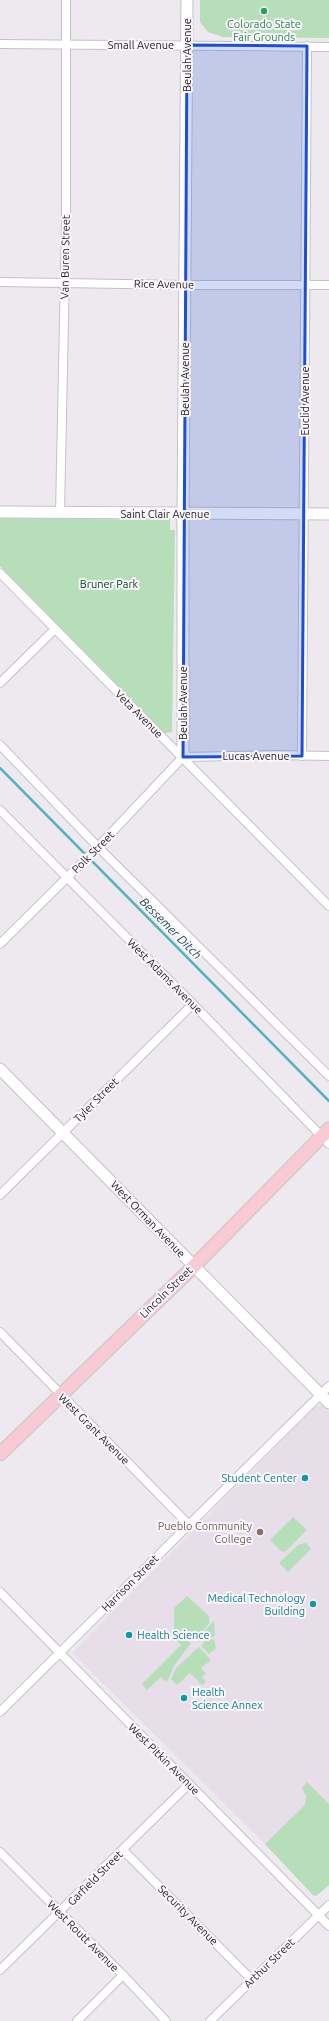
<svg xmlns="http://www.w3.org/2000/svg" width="329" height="2021" viewBox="0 0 329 2021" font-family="Ubuntu,sans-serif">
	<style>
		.built { fill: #e7deea }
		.green { fill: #b5deb9 }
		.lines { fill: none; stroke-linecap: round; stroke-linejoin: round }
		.stream { stroke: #54b1bd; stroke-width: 2.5 }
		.street-casing { stroke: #c5c2c7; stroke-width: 10 }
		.secondary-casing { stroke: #c5c2c7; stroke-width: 13 }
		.primary-casing { stroke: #c6c6c6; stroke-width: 15 }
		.street { stroke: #fff; stroke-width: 8 }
		.secondary { stroke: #fff; stroke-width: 11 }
		.primary { stroke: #f7cad6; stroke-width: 13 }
		.marked { fill: #1d4ed8; fill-opacity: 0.2; stroke: #1d4ed8; stroke-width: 3; stroke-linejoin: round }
		.leisure-dot { fill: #2e9e5b; stroke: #faf6fc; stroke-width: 1.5 }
		.culture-dot { fill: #0f9aa8; stroke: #faf6fc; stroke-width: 1.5 }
		.education-dot { fill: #8d6e63; stroke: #faf6fc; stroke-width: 1.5 }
		.labels { text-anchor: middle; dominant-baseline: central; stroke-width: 4; stroke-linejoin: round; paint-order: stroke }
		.leisure-label { font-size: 11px; fill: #27864d; stroke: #faf6fc }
		.street-label { font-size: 11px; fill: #242325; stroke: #faf6fc }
		.park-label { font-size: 11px; fill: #074518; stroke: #faf6fc }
		.culture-label { font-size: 11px; fill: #0d838f; stroke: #faf6fc; text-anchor: end }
		.education-label { font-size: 11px; fill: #785e54; stroke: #faf6fc; text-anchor: end }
		.water-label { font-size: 12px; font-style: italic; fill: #254f54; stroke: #faf6fc }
	</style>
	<rect width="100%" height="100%" fill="#ede9ee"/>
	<polygon class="built" points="322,1405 329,1412 329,1885 316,1896 313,1895 265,1844 72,1653 316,1406"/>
	<g class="green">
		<polygon points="200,0 329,0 329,38 223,37 208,32 200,22"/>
		<polygon points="0,518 170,520 170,530 175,530 172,732 165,733 0,566"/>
		<polygon points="293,1517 307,1530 286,1551 282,1552 270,1540"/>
		<polygon points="306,1543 311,1549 288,1572 279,1563 298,1545"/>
		<polygon points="187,1596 209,1616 209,1624 197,1637 174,1630 174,1608"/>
		<polygon points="214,1621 215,1636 204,1639 198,1638"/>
		<polygon points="171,1633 191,1643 174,1666 168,1680 165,1681 161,1677 147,1690 142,1684 181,1645"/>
		<polygon points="214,1639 216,1648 209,1654 201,1646 205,1641"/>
		<polygon points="199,1647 211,1660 201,1668 206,1673 202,1678 206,1682 202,1685 190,1673 177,1685 171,1679 176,1668"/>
		<polygon points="307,1782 329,1804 329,1885 316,1896 313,1895 265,1844 305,1805 306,1796 302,1788"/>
	</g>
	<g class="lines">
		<polyline class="stream" points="0,768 329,1101"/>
		<defs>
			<g id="street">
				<polyline points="0,44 329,47"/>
				<polyline points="0,282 186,285 329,285"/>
				<polyline points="60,513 66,223 66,0"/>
				<polyline points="0,573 329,906"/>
				<polyline points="0,683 55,629"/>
				<polyline points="0,745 98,847 329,1076"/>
				<polyline points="302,756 307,46"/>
				<polyline points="0,810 193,1004 329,1144"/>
				<polyline points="0,944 98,847 183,757 276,755 329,756"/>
				<polyline points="0,1195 193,1004"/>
				<polyline points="0,1332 189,1525"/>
				<polyline points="0,1592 329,1926"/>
				<polyline points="0,1712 329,1386"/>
				<polyline points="123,1850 252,1980"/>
				<polyline points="0,1852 123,1975 166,2021"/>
				<polyline points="0,1970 189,1784"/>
				<polyline points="77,2021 123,1975"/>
				<polyline points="210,2021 329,1905"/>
			</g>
			<g id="secondary">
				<polyline points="0,512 329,514"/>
				<polyline points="183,757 183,514 187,0"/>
				<polyline points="0,1069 329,1403"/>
			</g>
			<polyline id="primary" points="0,1454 194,1266 329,1129"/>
		</defs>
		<use href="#street" class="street-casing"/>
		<use href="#secondary" class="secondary-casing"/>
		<use href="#primary" class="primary-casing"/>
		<use href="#street" class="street"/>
		<use href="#secondary" class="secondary"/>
		<use href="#primary" class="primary"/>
	</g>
	<path class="marked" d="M 187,45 L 307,46 L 302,756 L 183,757 Z"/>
	<circle class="leisure-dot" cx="264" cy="11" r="4"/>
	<g class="culture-dot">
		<circle cx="305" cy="1478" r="4"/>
		<circle cx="313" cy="1604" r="4"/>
		<circle cx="129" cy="1635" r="4"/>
		<circle cx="184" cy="1698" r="4"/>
	</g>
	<circle class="education-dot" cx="260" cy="1532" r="4"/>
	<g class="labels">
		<g class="leisure-label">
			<text x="264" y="24">Colorado State<tspan x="264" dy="13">Fair Grounds</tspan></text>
		</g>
		<g class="street-label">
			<text x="141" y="45">Small Avenue</text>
			<text transform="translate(187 55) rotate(-90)">Beulah Avenue</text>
			<text transform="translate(65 257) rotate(-89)">Van Buren Street</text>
			<text transform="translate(164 284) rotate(1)">Rice Avenue</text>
			<text transform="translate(185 379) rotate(-90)">Beulah Avenue</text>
			<text transform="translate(305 401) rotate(-90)">Euclid Avenue</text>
			<text x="165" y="514">Saint Clair Avenue</text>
			<text transform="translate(183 703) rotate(-90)">Beulah Avenue</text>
			<text transform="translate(139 714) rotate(45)">Veta Avenue</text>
			<text x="256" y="756">Lucas Avenue</text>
			<text transform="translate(93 852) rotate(-45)">Polk Street</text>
			<text transform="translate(165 976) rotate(45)">West Adams Avenue</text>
			<text transform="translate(96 1100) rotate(-45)">Tyler Street</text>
			<text transform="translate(148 1219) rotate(46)">West Orman Avenue</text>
			<text transform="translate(166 1292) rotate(-44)">Lincoln Street</text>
			<text transform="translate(94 1429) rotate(45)">West Grant Avenue</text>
			<text transform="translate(130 1583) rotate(-45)">Harrison Street</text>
			<text transform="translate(164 1759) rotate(45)">West Pitkin Avenue</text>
			<text transform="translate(95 1878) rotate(-45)">Garfield Street</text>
			<text transform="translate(188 1915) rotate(45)">Security Avenue</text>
			<text transform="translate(83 1936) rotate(45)">West Routt Avenue</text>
			<text transform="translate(269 1963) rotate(-44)">Arthur Street</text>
		</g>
		<g class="park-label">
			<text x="109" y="584">Bruner Park</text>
		</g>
		<g class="culture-label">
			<text x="297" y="1478">Student Center</text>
			<text x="305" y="1598">Medical Technology<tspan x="305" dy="13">Building</tspan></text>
			<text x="137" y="1635" text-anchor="start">Health Science</text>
			<text x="192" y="1692" text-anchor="start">Health<tspan x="192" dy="13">Science Annex</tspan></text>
		</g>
		<g class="education-label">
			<text x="252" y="1526">Pueblo Community<tspan x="252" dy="13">College</tspan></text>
		</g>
		<g class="water-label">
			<text transform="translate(171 928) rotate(45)">Bessemer Ditch</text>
		</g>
	</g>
</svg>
